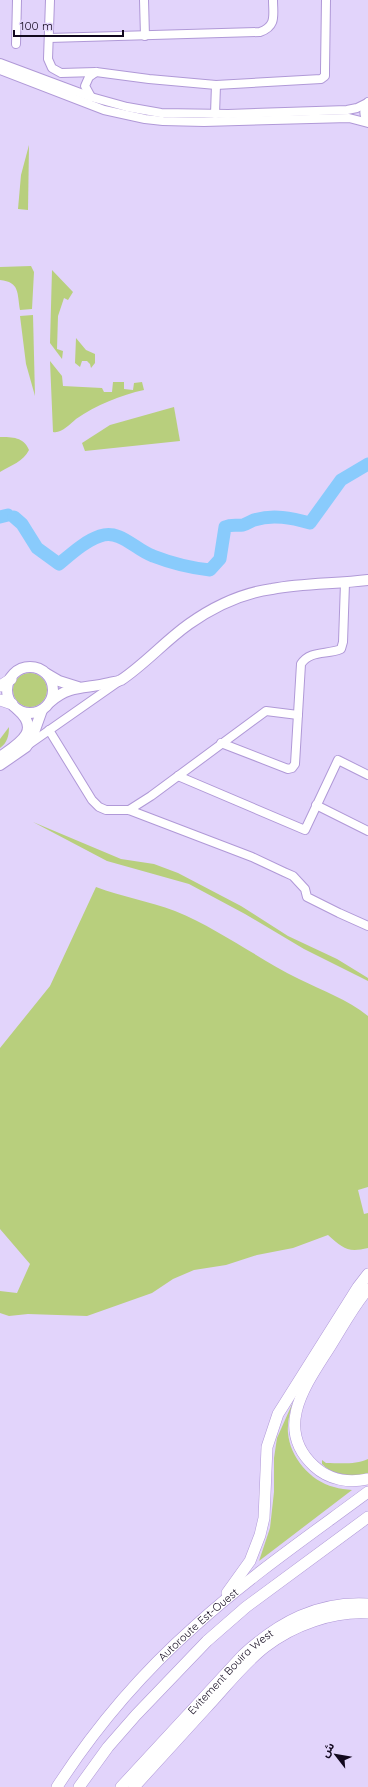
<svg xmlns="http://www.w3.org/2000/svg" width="368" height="1787" viewBox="0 0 368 1787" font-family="Quicksand,'Noto Sans Arabic',sans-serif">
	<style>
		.green { fill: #b8cf7d }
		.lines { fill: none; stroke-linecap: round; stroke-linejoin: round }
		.river { stroke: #89cbfc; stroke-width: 13 }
		.minor-casing { stroke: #b099d7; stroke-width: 10 }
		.major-casing { stroke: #b099d7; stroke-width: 12 }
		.highway-casing { stroke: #b099d7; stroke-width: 12 }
		.minor { stroke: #fff; stroke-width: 8 }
		.major { stroke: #fff; stroke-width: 10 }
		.highway { stroke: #fff; stroke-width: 11 }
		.labels { text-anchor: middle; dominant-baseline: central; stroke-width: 3; stroke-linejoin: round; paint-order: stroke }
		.street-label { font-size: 11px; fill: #12081e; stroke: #e2d4fb }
	</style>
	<rect width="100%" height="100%" fill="#e2d4fb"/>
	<g class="green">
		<polygon points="29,145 28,210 18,209 21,175"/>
		<path d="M 31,266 L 34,272 L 32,309 L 20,310 C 17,293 20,282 0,280 L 0,267 Z"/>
		<polygon points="52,270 73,292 68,300 64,298 58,316 57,349 63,351 62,359 50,343"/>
		<polygon points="33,315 35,396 26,364 20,316"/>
		<polygon points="76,338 86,350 95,354 95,363 91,368 90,364 87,361 82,361 80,367 75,363"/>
		<path d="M 50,361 L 62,376 L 63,386 L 102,388 L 104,392 L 112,392 L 113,382 L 124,382 L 124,389 L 133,390 L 134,383 L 142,382 L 144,390 C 121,395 96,405 76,419 C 70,424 61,434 53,432 Z"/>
		<polygon points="174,407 180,441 85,451 82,443 110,425"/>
		<path d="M 0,437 C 12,437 24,437 29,450 C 24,461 10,466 0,472 Z"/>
		<circle cx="30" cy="690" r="17"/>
		<path d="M 9,727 C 9,736 7,743 0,748 L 0,739 Z"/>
		<polygon points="33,822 121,859 154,864 178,873 241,906 288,936 337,959 368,978 368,981 304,949 245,914 189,884 107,861"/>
		<path d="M 96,887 C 122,897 149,901 175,911 C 219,929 257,958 299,979 C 323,991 347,999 368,1016 L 368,1187 L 358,1190 L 364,1214 L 368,1213 L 368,1248 C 347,1253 343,1248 328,1235 L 293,1248 L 257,1255 L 226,1265 L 194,1270 L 173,1279 L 152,1293 L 87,1316 L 28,1314 L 9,1316 L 0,1313 L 0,1291 L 17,1293 L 30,1264 L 0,1229 L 0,1048 L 50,986 Z"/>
		<path d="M 293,1402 C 290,1412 287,1422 288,1433 C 290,1457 310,1481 334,1487 C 340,1489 346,1489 352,1490 L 259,1561 L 270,1528 L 274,1492 L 274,1458 L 277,1438 Z"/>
		<path d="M 368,1459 L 368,1473 C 353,1478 334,1476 322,1464 L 322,1460 L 326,1463 C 339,1463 355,1465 368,1459 Z"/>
	</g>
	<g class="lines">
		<g class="river">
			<polyline points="0,517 8,515"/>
			<path d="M 14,517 L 22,524 L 37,548 L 59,564 C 71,554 85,541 100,536 C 121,529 135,550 153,556 C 171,563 191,568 210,570 L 220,559 L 225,527 C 232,524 236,526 243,525 C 247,524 251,521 254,520 C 273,514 292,518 310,523 L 341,480 L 368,464"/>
		</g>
		<defs>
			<g id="minor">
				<polyline points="50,0 48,59 52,68 61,73 96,72 149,79 216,85 321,79 325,76 325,70 326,0"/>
				<polyline points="144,0 145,36"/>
				<path d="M 49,38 L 260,32 C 277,26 273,15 273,0"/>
				<polyline points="16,44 17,0"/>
				<polyline points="0,63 91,97 127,107 161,113 228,114 347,110 357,108 367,103"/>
				<polyline points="0,70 104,110 145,119 163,121 204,122 349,118 368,123"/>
				<polyline points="91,97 85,86 89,77 96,72"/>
				<path d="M 368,102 C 363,109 363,115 368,122"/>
				<polyline points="215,114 216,85"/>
				<polyline points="49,730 92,800 99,807 106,810 129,810 252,857 284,872 293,876 305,889 307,897 339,913 368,926"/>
				<path d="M 221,743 L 288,769 L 292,768 L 295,764 L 301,664 C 310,650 327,655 341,649 L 343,642 L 345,583"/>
				<polyline points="28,745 118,682"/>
				<polyline points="178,776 305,830 338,760 368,775"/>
				<polyline points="316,805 368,831"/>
				<polyline points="129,810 151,796 266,711 298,715"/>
			</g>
			<g id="major">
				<circle cx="30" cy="690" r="23"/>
				<polyline points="47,674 59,681 78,687"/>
				<path d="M 50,702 C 70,684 86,689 109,683 C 113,682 117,682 121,680 C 145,664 165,641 189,624 C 213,607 242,593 272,589 C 303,583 336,584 368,580"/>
				<path d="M 0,757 C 18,744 42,731 18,710"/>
				<polyline points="0,765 26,747 32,738 42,710"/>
			</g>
			<g id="highway">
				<polyline points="0,686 11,679"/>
				<polyline points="0,700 12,704"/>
				<path d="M 368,1289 C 354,1305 343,1326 331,1345 C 308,1382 272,1427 314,1466 C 329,1480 349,1483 368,1479"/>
				<polyline points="227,1593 250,1561 260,1535 264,1518 267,1447 278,1414 358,1287 368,1274"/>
				<path id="s1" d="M 57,1787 C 95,1728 143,1672 195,1626 C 249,1577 310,1535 368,1492"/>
				<polyline points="79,1787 108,1747 136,1715 207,1641 246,1607 368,1517"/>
				<path id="s2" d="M 121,1787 L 243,1655 C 279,1622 318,1601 368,1604"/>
				<path d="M 134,1787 C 158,1761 182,1734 206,1708 C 225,1688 243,1664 265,1647 C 293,1625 333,1611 368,1613"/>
			</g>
		</defs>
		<use href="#minor" class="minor-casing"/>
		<use href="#major" class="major-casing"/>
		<use href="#highway" class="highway-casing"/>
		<use href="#minor" class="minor"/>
		<use href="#major" class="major"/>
		<use href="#highway" class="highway"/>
	</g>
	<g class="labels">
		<g class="street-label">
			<text stroke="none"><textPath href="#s1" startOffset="216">Autoroute Est-Ouest</textPath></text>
			<text stroke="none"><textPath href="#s2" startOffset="159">Evitement Bouira West</textPath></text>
		</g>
	</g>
	<g transform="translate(336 1755) rotate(301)" stroke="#e2d4fb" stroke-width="3" paint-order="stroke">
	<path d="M0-3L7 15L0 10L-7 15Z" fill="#12081e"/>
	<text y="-6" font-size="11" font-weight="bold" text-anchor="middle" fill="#12081e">ش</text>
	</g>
	<path d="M14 30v6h109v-6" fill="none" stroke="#12081e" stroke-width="2"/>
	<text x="20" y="30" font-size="12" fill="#12081e" stroke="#e2d4fb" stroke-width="3" paint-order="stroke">100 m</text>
</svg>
